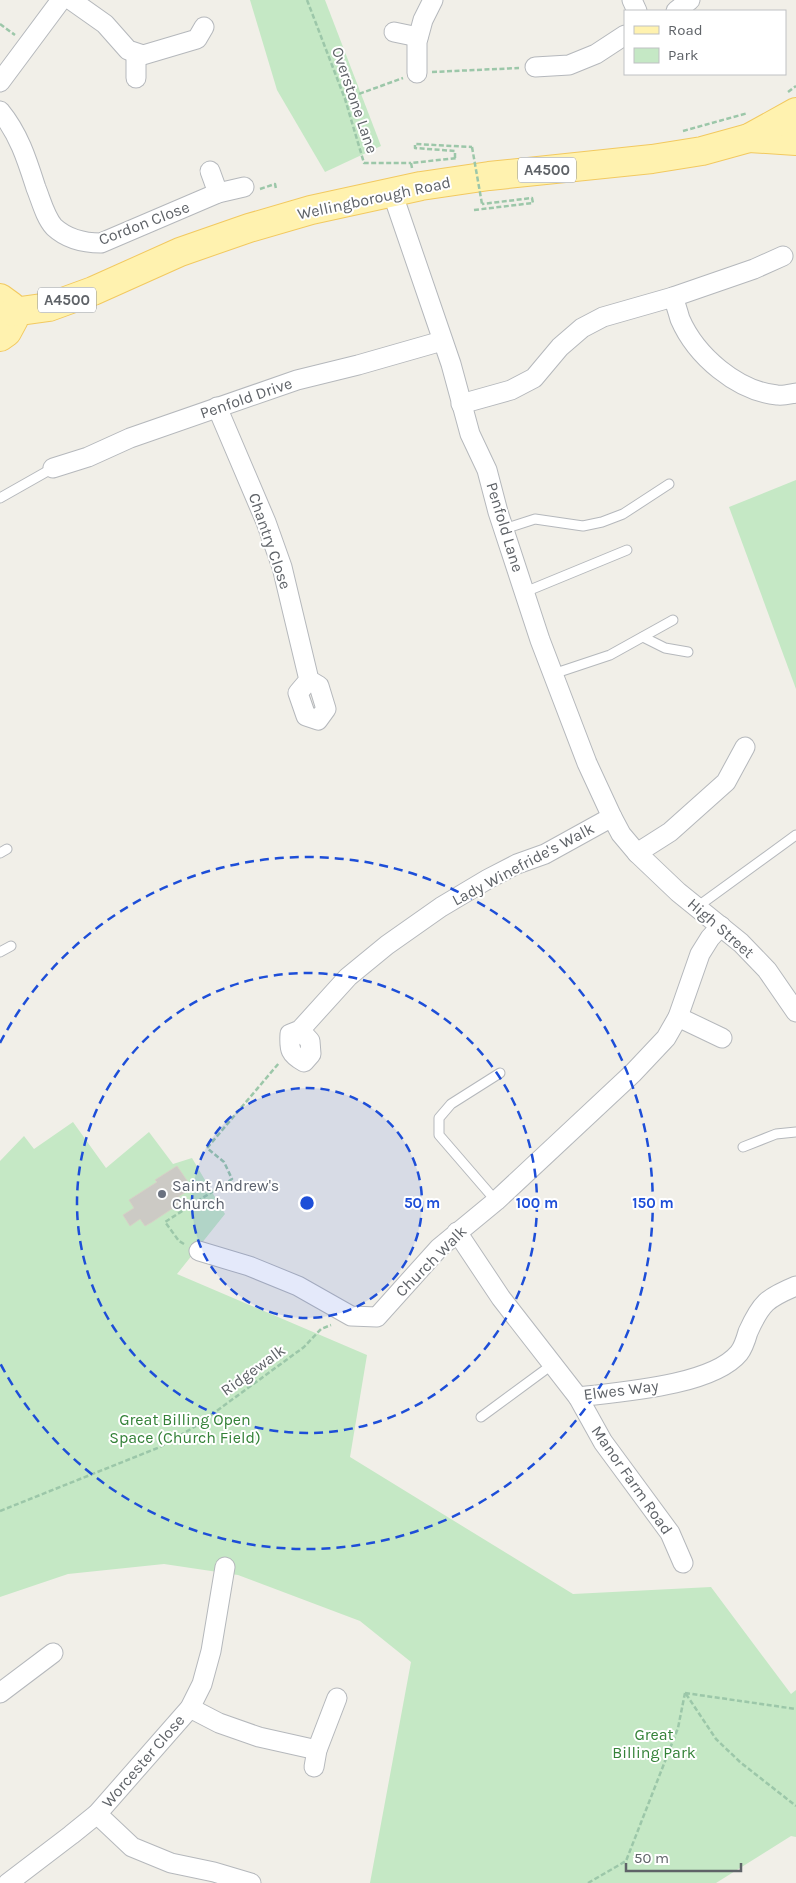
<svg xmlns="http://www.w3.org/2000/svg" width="796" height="1883" viewBox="0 0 796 1883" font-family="Karla,sans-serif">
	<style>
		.green { fill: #c5e8c5 }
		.building { fill: #cccac5; stroke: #d6d1c6 }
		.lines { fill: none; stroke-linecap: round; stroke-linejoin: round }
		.lane-casing { stroke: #b5b8bc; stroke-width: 11 }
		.street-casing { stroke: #b5b8bc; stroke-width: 21 }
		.primary-casing { stroke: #f2c960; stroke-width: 30 }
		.path { stroke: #9cc7a9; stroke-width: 2.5; stroke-dasharray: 5 2.5; stroke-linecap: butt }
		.lane { stroke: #fff; stroke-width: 9 }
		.street { stroke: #fff; stroke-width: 19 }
		.primary { stroke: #fff2af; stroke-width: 28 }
		.path-bridge { stroke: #9cc7a9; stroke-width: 2.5; stroke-dasharray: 5 2.5; stroke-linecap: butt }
		.ring { fill: none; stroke: #1d4ed8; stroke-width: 2.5; stroke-dasharray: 9 6 }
		.worship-dot { fill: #6b7280; stroke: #fff; stroke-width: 2 }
		.labels { text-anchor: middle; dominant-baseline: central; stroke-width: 4; stroke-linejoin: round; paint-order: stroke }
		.shield { fill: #fff; stroke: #8f9295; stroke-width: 1 }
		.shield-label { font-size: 15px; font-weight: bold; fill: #5f6368 }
		.street-label { font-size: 16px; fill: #5f6368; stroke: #fff }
		.worship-label { font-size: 16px; fill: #5b616d; stroke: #fff; text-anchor: start }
		.park-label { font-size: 16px; fill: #348238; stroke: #fff }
		.centre { fill: #1d4ed8; stroke: #fff; stroke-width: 2.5 }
		.ring-label { font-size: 15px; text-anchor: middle; font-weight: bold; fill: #1d4ed8; stroke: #fff; stroke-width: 4; stroke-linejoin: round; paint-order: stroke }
	</style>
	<rect width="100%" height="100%" fill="#f1efe8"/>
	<g class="green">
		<polygon points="250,0 325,0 381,146 325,172 277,90"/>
		<polygon points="796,480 796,689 729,507"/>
		<polygon points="73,1122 106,1168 149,1132 173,1164 192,1158 225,1214 177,1274 367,1355 350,1457 573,1594 711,1587 791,1694 796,1690 796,1837 791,1836 716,1883 370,1883 411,1662 360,1621 238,1575 164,1564 68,1574 0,1597 0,1161 24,1136 34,1149"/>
	</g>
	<polygon class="building" points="177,1166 192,1188 175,1199 179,1204 152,1222 145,1226 140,1219 130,1226 123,1215 134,1208 129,1200 157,1182 155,1180"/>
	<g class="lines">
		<defs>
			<g id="lane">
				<polyline points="0,498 53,468"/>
				<polyline points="504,529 535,519 583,526 602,522 623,514 669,484"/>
				<polyline points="525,592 627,550"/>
				<polyline points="643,637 665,648 688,652"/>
				<polyline points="553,674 610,655 673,620"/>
				<polyline points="0,853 7,849"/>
				<polyline points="697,907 796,835"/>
				<polyline points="0,952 11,946"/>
				<polyline points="743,1147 776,1134 796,1132"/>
				<polyline points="496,1201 439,1135 439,1118 451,1104 500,1073"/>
				<polyline points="481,1417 553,1364"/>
			</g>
			<g id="street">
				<polyline points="71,0 105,24 128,50 143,55 197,39 204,27"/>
				<polyline points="632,0 637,11"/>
				<polyline points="676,11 690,0"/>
				<polyline points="394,32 418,37"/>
				<polyline points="535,67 569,65 596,54 625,35"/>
				<polyline points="417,73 417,42 423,20 433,0"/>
				<polyline points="136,78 136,54"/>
				<polyline points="0,82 61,0"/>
				<path d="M 0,111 C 19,134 27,160 36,188 C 41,200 45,217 54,227 C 67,239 84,243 101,243 L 218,193 L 244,187"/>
				<polyline points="210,171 218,193"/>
				<polyline points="392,192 451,364 470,434 487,470 498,512 540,640 587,763 612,817 621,834 637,853 678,892 741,943 767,970 796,1012"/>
				<path d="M 673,297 C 676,305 678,312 680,319 C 696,356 737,391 777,395 C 783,396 790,394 796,393"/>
				<polyline points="461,404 511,390 534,378 560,347 582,328 603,317 673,297 754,269 783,256"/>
				<polyline points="217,407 266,522 282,567 309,680 319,686 326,709 318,720 306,716 298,693 309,680"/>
				<polyline points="53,468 88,457 130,438 297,380 358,365 442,341"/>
				<polyline points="637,853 670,832 726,782 745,747"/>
				<polyline points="678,1017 722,1038"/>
				<path d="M 300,1030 L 290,1034 C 289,1050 290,1054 304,1062 L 311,1054 L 310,1041 L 300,1030 L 348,977 L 387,945 L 441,907 L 488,879 L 517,864 L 545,854 L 612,817"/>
				<path d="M 457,1232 L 501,1298 L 578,1397 C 619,1392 712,1386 739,1353 C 743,1348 746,1339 748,1332 C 761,1303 767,1298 796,1286"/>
				<polyline points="199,1251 249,1266 298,1286 351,1316 377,1317 439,1248 496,1201 633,1073 666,1038 678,1017 700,954 710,938 721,926"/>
				<polyline points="578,1397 603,1442 670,1533 683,1563"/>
				<polyline points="0,1693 53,1653"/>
				<polyline points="190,1708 219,1723 259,1737 317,1750"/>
				<polyline points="314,1767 317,1750 337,1698"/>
				<polyline points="97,1814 132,1847 171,1863 214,1872 251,1883"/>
				<polyline points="8,1883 71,1835 97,1814 190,1708 202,1684 211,1651 225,1567"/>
			</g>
			<g id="primary">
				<polyline points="749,138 796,141"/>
				<polyline points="0,298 11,306 14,319 7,332 0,337"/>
				<polyline points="13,312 49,307 93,291 180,252 249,228 311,210 421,186 489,176 652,159 702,151 749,138 796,112"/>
			</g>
		</defs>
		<use href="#lane" class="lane-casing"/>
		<use href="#street" class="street-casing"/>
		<use href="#primary" class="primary-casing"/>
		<g class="path">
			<polyline points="307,0 345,99 364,163 411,163"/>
			<polyline points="0,24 15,35"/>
			<polyline points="432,72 519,68"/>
			<polyline points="788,92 796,86"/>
			<polyline points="345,99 403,78"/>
			<polyline points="683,131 748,113"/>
			<polyline points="455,158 455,151 415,148 415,144 472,147"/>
			<polyline points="412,168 411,163 457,158"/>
			<polyline points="260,189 275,184 276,189"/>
			<polyline points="474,210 533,203 532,198 482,204"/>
			<polyline points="184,1244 179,1241 165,1222 232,1179 224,1162 207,1148 279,1063"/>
			<polyline points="0,1511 160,1447 196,1426 304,1347 321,1329 331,1325"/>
			<polyline points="685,1693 796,1709"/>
			<polyline points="686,1694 716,1739 740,1762 796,1806"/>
			<polyline points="588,1883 626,1861 678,1728 685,1693"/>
		</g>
		<use href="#lane" class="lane"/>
		<use href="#street" class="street"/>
		<use href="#primary" class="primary"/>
		<polyline class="path-bridge" points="472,147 482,204"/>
	</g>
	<circle cx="307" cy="1203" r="115" fill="#1d4ed8" fill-opacity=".12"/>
	<g class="ring">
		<circle cx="307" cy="1203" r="115"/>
		<circle cx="307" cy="1203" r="230"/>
		<path d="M0 1043A346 346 0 1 1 0 1363"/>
	</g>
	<circle class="worship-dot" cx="162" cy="1194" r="5"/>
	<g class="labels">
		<g class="shield">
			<rect x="518" y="157.5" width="58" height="25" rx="4"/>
			<rect x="38" y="287.5" width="58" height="25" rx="4"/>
		</g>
		<g class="shield-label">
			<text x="547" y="170">A4500</text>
			<text x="67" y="300">A4500</text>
		</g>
		<g class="street-label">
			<text transform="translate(355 100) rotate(71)">Overstone Lane</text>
			<text transform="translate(374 198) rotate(-12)">Wellingborough Road</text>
			<text transform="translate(144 223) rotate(-21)">Cordon Close</text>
			<text transform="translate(246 398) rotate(-19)">Penfold Drive</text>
			<text transform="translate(505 527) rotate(73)">Penfold Lane</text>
			<text transform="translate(270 541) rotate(71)">Chantry Close</text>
			<text transform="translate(523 864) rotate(-28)">Lady Winefride's Walk</text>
			<text transform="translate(721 928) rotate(41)">High Street</text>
			<text transform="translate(431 1261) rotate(-45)">Church Walk</text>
			<text transform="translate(253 1370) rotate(-36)">Ridgewalk</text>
			<text transform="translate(621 1390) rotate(-7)">Elwes Way</text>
			<text transform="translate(632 1480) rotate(55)">Manor Farm Road</text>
			<text transform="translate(143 1761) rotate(-49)">Worcester Close</text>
		</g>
		<g class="worship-label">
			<text x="172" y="1185">Saint Andrew's<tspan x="172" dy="18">Church</tspan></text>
		</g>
		<g class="park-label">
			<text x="185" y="1419">Great Billing Open<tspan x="185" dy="18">Space (Church Field)</tspan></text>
			<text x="654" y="1734">Great<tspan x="654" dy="18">Billing Park</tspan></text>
		</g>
	</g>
	<circle cx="307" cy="1203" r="8" class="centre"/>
	<g class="ring-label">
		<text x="422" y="1208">50 m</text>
		<text x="537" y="1208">100 m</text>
		<text x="653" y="1208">150 m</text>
	</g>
	<rect x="624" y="10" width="162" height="65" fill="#ffffff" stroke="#bfc1c3"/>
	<rect x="634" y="26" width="25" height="8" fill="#fff2af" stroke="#bfc1c3"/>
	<text x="668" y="35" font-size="15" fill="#5f6368">Road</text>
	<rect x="634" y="48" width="25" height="15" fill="#c5e8c5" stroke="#bfc1c3"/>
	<text x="668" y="60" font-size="15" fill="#5f6368">Park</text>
	<path d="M626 1863v8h115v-8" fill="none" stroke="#5f6368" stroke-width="2.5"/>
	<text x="634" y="1863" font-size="15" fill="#5f6368" stroke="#ffffff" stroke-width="4" paint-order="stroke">50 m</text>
</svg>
